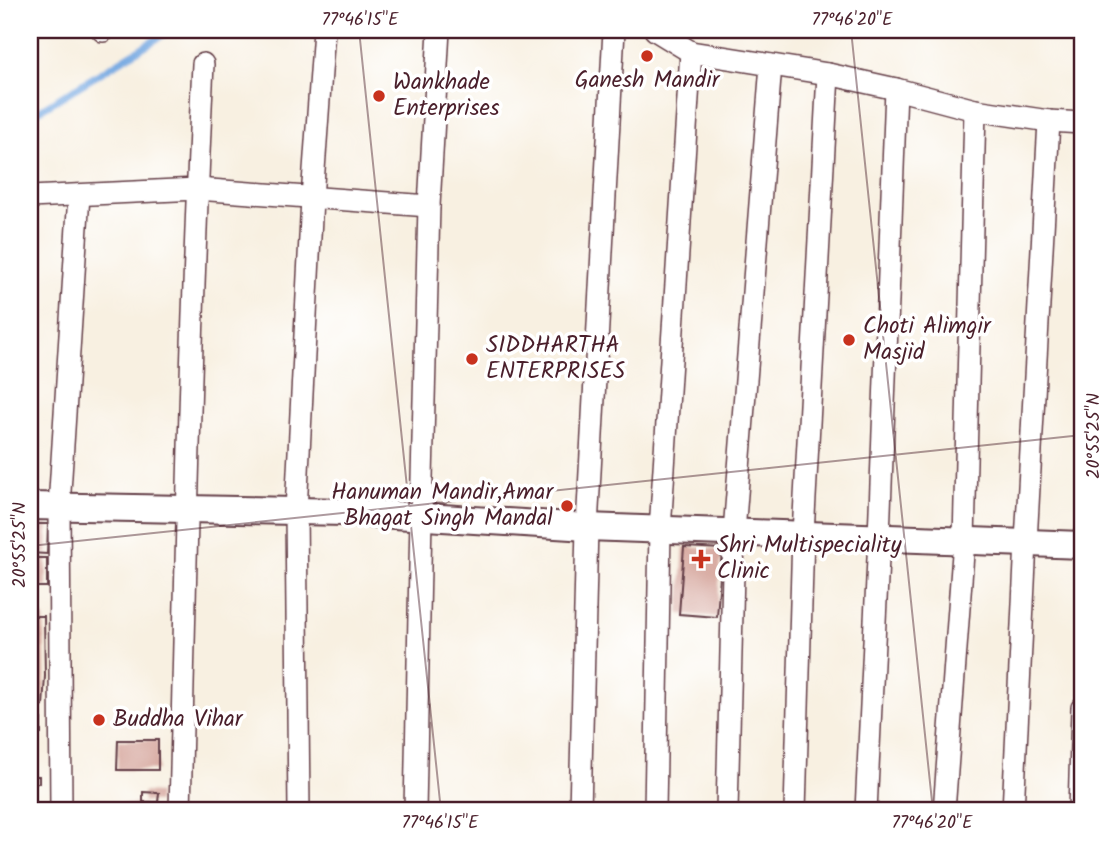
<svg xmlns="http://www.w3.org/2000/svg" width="1112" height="841" viewBox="0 0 1112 841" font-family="Kalam,sans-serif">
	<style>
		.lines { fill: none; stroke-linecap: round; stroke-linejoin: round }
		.stream { stroke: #75a8e1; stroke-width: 7 }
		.building { fill: #d4a399 }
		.minor-casing { stroke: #643e46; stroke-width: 24 }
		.tertiary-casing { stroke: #643e46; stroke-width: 30 }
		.minor { stroke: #fff; stroke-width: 21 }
		.tertiary { stroke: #fff; stroke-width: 26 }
		.ticks { fill: none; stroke: #4a1f2b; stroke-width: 2; stroke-opacity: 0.45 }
		.poi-dot { fill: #c8321e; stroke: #fff; stroke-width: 2.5 }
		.labels { text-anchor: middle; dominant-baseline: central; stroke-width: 7; stroke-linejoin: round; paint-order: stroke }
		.poi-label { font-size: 23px; fill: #4a1f2b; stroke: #fff; text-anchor: start }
		.neatline { fill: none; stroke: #4a1f2b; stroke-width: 2.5 }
		.ticks-label { font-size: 18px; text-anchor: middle; fill: #4a1f2b }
	</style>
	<rect width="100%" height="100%" fill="#fff"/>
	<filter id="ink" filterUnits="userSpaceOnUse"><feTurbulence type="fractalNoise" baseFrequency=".0143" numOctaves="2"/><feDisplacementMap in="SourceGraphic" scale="14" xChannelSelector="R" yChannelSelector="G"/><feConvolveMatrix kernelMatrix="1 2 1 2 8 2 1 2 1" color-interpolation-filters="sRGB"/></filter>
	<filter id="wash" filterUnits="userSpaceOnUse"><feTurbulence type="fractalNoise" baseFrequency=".00686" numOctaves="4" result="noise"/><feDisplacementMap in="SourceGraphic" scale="28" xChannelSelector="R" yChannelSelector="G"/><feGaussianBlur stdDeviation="1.57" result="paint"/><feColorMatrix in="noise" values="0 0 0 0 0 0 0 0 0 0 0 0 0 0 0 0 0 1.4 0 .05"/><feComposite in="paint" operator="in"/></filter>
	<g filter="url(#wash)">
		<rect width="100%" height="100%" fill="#f8f0e1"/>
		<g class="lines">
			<polyline class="stream" points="30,116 171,30"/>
		</g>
		<g id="blocks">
			<g class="building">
				<polygon points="30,524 48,524 47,554 30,553"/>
				<polygon points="684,547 722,549 717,617 679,614"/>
				<rect x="30" y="558" width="17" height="29"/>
				<polygon points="30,616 44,616 45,676 43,706 41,706 41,734 30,734"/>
				<polygon points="118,740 158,740 158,770 117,770"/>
				<polygon points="30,765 34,765 34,776 39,776 39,783 30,783"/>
				<polygon points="143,792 159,793 158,802 143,802"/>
				<polygon points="117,804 144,804 144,807 150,807 150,811 117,811"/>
			</g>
		</g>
	</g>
	<g filter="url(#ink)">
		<use href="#blocks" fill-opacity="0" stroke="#643e46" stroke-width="2"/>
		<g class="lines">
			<defs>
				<g id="minor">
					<polyline points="102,30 103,31"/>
					<polyline points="655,30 691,52 828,74 896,89 975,110 1049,121 1082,123"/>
					<polyline points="30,197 197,189 429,206"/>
					<polyline points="61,811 59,507 79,195"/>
					<path d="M 180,811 C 186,562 191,313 203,64"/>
					<polyline points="299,811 296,511 312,198 324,30"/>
					<polyline points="415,811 421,517 429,206 439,30"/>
					<polyline points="580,811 587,527 614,30"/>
					<polyline points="655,811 660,530 691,52"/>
					<polyline points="727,811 734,532 771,65"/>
					<polyline points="795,811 803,534 828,74"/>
					<polyline points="866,811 879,537 896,89"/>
					<polyline points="944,811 964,540 975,110"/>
					<polyline points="1013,811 1026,542 1049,121"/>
					<polyline points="1079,811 1082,708"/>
				</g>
				<polyline id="tertiary" points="30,506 346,512 587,527 1082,545"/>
			</defs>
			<use href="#minor" class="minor-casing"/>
			<use href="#tertiary" class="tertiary-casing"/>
			<use href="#minor" class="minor"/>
			<use href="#tertiary" class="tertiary"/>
		</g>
	</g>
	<path class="ticks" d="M 359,30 L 441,811M 851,30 L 933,811M 30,546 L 1082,435"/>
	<g class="poi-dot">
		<circle cx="647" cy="56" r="7"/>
		<circle cx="379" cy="96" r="7"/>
		<circle cx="849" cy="340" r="7"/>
		<circle cx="472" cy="359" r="7"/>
		<circle cx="567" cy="506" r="7"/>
		<path d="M697.5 548.5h7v7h7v7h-7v7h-7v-7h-7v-7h7z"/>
		<circle cx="99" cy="720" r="7"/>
	</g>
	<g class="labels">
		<g class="poi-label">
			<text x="647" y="81" text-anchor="middle">Ganesh Mandir</text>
			<text x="393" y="83">Wankhade<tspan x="393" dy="26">Enterprises</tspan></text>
			<text x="863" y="327">Choti Alimgir<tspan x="863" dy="26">Masjid</tspan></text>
			<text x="486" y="346">SIDDHARTHA<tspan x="486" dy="26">ENTERPRISES</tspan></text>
			<text x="553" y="493" text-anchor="end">Hanuman Mandir,Amar<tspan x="553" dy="26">Bhagat Singh Mandal</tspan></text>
			<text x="717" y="546">Shri Multispeciality<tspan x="717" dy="26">Clinic</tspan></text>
			<text x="113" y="720">Buddha Vihar</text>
		</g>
	</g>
	<rect width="1112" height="841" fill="none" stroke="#fff" stroke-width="77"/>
	<rect x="38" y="38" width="1036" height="764" class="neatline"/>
	<g class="ticks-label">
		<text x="360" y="25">77°46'15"E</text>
		<text x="852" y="25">77°46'20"E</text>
		<text transform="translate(1093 436) rotate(-90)" y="6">20°55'25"N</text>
		<text transform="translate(19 545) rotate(-90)" y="6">20°55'25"N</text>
		<text x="440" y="828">77°46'15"E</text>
		<text x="932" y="828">77°46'20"E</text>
	</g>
</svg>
